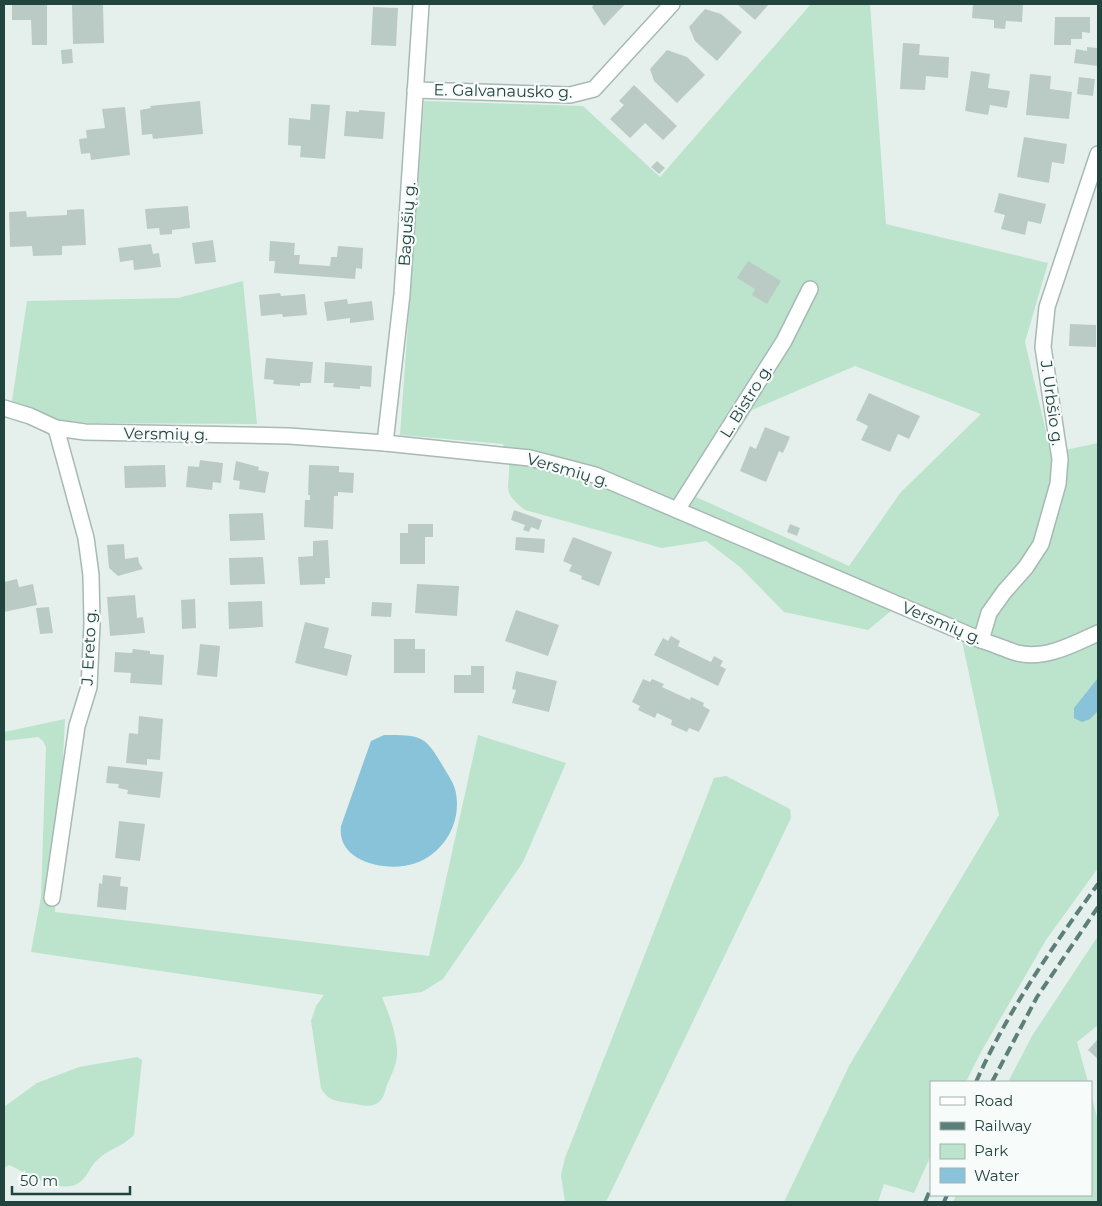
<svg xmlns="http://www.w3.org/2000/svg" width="1102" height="1206" viewBox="0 0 1102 1206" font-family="Montserrat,sans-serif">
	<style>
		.green { fill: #bce3cb; fill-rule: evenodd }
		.water { fill: #89c3d9 }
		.building { fill: #bacbc6 }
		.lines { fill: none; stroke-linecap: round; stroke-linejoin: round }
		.street-casing { stroke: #a7b9b5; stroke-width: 18 }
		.street { stroke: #fff; stroke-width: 15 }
		.rail { stroke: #5d7f7a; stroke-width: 4; stroke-dasharray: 10 5; stroke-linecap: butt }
		.labels { text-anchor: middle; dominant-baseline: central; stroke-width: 4.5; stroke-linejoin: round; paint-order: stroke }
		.street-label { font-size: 16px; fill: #22443f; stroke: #f7fbfa }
	</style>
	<rect width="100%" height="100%" fill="#e5f0ec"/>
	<g class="green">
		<path d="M 811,4 L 870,4 L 886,224 L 1048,263 L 1025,342 L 1051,453 L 1098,443 L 1098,868 L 1046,940 L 981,1052 L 966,1082 L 931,1082 L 931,1155 L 914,1193 L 884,1184 L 878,1202 L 784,1202 L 849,1066 L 999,815 L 962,641 L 891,611 L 868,630 L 784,612 L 740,567 L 706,541 L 662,548 L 525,510 C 501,490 510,491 509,464 C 508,458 505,451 503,444 L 400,435 L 424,101 L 583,106 L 660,177 ZM 855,366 L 981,414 L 901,492 L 849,566 L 696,497 L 752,410 Z"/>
		<polygon points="243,281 257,424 89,423 61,420 12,401 27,301 178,298"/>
		<path d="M 65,719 L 55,912 L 429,956 L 478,735 L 566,763 L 523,862 L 443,979 L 422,992 L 382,997 C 389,1014 398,1037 397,1056 C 396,1066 391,1076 387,1085 C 385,1092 383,1101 376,1104 C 368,1108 357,1104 349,1103 C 336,1101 328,1101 321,1088 L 311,1021 L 316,1006 L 324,995 L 31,952 L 41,897 L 46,747 L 43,741 L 38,737 L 4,741 L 4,732 Z"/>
		<polygon points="726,776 790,809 791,818 606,1202 565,1202 561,1175 565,1158 714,778"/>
		<polygon points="1098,936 1098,1025 1077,1042 1088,1082 1008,1082 1032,1036"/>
		<path d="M 137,1057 L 142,1060 L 134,1135 C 123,1146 107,1150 96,1161 C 90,1167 87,1177 80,1182 C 62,1196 27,1173 9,1165 L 4,1168 L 4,1107 L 37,1083 L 79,1067 Z"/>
		<polygon points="1091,1093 1098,1121 1098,1202 953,1202 956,1195 1091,1195"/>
	</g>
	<g class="water">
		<polygon points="1098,678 1098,711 1090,719 1082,722 1074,718 1074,708"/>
		<path d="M 384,735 C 422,735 425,735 444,768 C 448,775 453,782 455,789 C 463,819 446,852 416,863 C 389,873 336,863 341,826 L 371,741 Z"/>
	</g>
	<g class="building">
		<polygon points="12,4 47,4 47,45 32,45 31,20 12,20"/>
		<polygon points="72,4 103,4 104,43 73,44"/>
		<polygon points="594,4 625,4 604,26 592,7"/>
		<polygon points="737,4 769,4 755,20"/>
		<polygon points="973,4 1023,4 1022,22 1006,21 1005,29 994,28 994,20 972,18"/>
		<polygon points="373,7 398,8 396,46 371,45"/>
		<polygon points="705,9 721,14 742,32 717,61 695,41 689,27"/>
		<polygon points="1055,17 1090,17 1090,33 1082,32 1082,39 1071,39 1071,45 1054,45"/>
		<polygon points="903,43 920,44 919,55 949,57 948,78 926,76 925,90 900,89"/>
		<polygon points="1087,47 1098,48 1098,66 1074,63 1076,49 1087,51"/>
		<polygon points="72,49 73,63 62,64 61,50"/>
		<polygon points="667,50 687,57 705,75 677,103 654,81 650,69"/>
		<polygon points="971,71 990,74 988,88 1010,91 1007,108 990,105 988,115 965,111"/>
		<polygon points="1030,74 1051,76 1050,89 1072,92 1069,119 1026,115"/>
		<polygon points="1079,77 1095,79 1093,96 1077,94"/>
		<polygon points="634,85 677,126 663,140 645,123 630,138 610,119 624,105 619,101"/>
		<polygon points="200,101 203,134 153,139 152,134 142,135 140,110 151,108 150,106"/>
		<polygon points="311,104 330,105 325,159 300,157 301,146 288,145 289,118 310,120"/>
		<polygon points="125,107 130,155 91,160 90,153 81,154 79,139 87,138 86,130 105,128 102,109"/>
		<polygon points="359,110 385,112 383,139 344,136 346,111 359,112"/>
		<polygon points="1024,137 1067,144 1064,164 1052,162 1049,183 1017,177"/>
		<polygon points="657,161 665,168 659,174 651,167"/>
		<polygon points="999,193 1046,204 1041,224 1028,221 1025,235 1001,229 1005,215 994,212"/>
		<polygon points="188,206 190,228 172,230 172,234 160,235 159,228 147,229 145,209"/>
		<polygon points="84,209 86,245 62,246 62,255 33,256 32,246 10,247 9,212 26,211 27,217 67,215 67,210"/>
		<polygon points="213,240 216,262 195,264 192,243"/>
		<polygon points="270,241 295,243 294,255 300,255 299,264 330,266 331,257 337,257 338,246 363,248 362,269 356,268 355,279 274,273 275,261 269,261"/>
		<polygon points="151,244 153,254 159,253 161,267 134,270 133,260 120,262 118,248"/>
		<polygon points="748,261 781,281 767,304 752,295 755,289 737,278"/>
		<polygon points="280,293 281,296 305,294 307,315 283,317 282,314 261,316 259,295"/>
		<polygon points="347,299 348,304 372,301 374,320 350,323 350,318 327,321 324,302"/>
		<polygon points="1070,324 1096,325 1096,347 1069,346"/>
		<polygon points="266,358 313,362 311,383 300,383 300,386 273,384 274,380 264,379"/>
		<polygon points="325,362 372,366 371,387 360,386 360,389 333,387 334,383 324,383"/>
		<polygon points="869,393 920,416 909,439 898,434 890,452 861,440 868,426 856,420"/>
		<polygon points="765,427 790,437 783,453 779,451 766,482 740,471 750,446 756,449"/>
		<polygon points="200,460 223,463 221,483 213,482 212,490 186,487 188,466 199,467"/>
		<polygon points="236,461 259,467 258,470 269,472 265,493 239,489 240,481 233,480"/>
		<polygon points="165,465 166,487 125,488 124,466"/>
		<polygon points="309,465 339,466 339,472 354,473 353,493 338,492 338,496 334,496 333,529 304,527 305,500 310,500 310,495 308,495"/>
		<polygon points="514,510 542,520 539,530 531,527 529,532 523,530 525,525 511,520"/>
		<polygon points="263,513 265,540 230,541 229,514"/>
		<polygon points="408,524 433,524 433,537 425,537 425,564 400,564 400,533 408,533"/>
		<polygon points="790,524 800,528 797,536 787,532"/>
		<polygon points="516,537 545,539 544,553 515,550"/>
		<polygon points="573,537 612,552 599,586 581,579 582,576 569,571 572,565 563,561"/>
		<polygon points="328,540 330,578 325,578 325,584 300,585 298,557 313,556 313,541"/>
		<polygon points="124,544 125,559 138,557 139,563 143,569 118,576 109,568 107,545"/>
		<polygon points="263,557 265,584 230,585 229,558"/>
		<polygon points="17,579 19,587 33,584 37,605 4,612 4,582"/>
		<polygon points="417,584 459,586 457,616 415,613"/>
		<polygon points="135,595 137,618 143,617 145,633 110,636 107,597"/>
		<polygon points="195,599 196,628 182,629 181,600"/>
		<polygon points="262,601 263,627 229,629 228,602"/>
		<polygon points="372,602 392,603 391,617 371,616"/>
		<polygon points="49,607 53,633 40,634 36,608"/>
		<polygon points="516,610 559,625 548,656 505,641"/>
		<polygon points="305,622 329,628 324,648 352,655 347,676 295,663"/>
		<polygon points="671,636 680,641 678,646 711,662 714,656 723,661 720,666 726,669 718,686 654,655 663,638 668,641"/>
		<polygon points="394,639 415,639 415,649 425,649 425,673 394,673"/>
		<polygon points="200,644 220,646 217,677 197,675"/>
		<polygon points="133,649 150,651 150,654 164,655 162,685 130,683 131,673 114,672 115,652 132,653"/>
		<polygon points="471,666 484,666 484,693 454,693 454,675 471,675"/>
		<polygon points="516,671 557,681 549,712 512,703 516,690 512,689"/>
		<polygon points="643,679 650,682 652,679 664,684 662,687 690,700 691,697 704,703 703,706 710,710 699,732 689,728 687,732 671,725 672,720 657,713 655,718 638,710 640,706 632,702"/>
		<polygon points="139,716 163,719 160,760 147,759 147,765 126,763 129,733 138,734"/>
		<polygon points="108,766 163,772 160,798 127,794 128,790 118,788 119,784 106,783"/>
		<polygon points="119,821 145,824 140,861 115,858"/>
		<polygon points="103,875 121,877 120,886 128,887 126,910 97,907 99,883 102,884"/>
		<polygon points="1098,1039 1098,1059 1088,1050"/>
	</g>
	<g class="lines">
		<defs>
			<g id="street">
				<polyline points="415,90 570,95 594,89 672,4"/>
				<path d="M 4,408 L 30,416 L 56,428 L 85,432 L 289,436 L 385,443 L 530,458 L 595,475 L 981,640 C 993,644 1005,649 1017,653 C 1045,660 1074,644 1098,633"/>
				<polyline points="385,443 402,294 421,4"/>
				<polyline points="677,510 784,341 810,289"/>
				<polyline points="981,640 989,613 1004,592 1026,567 1041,544 1058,484 1060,459 1043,347 1047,307 1098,154"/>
				<polyline points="52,898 77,726 89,687 92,624 91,575 86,538 56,428"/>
			</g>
		</defs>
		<use href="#street" class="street-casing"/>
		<use href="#street" class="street"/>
		<g class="rail">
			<path d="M 976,1082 C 1007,1012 1053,946 1098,884"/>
			<polyline points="992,1082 1037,997 1098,907"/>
			<polyline points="925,1202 931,1188"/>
			<polyline points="944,1202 947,1195"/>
		</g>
	</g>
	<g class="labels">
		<g class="street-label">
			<text transform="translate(503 91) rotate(1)">E. Galvanausko g.</text>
			<text transform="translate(407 224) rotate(-86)">Bagušių g.</text>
			<text transform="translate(746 401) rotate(-58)">L. Bistro g.</text>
			<text transform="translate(1052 403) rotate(82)">J. Urbšio g.</text>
			<text transform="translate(166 434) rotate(1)">Versmių g.</text>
			<text transform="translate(568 470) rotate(16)">Versmių g.</text>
			<text transform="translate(942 623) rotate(23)">Versmių g.</text>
			<text transform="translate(89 647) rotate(-87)">J. Ereto g.</text>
		</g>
	</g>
	<rect width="1102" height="1206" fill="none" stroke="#22443f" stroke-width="10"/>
	<rect x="930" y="1081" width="162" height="115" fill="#f7fbfa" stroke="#a2b2af"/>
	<rect x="940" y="1097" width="25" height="8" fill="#ffffff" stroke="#a2b2af"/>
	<text x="974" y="1106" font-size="15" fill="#22443f">Road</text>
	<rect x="940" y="1122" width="25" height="8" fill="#5d7f7a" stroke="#a2b2af"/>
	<text x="974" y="1131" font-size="15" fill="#22443f">Railway</text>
	<rect x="940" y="1144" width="25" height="15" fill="#bce3cb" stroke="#a2b2af"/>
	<text x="974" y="1156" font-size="15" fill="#22443f">Park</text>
	<rect x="940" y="1168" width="25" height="15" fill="#89c3d9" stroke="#a2b2af"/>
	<text x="974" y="1181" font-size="15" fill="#22443f">Water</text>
	<path d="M12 1186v8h118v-8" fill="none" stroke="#22443f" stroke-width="2.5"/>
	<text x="20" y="1186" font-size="15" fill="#22443f" stroke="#f7fbfa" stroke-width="4" paint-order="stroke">50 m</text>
</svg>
